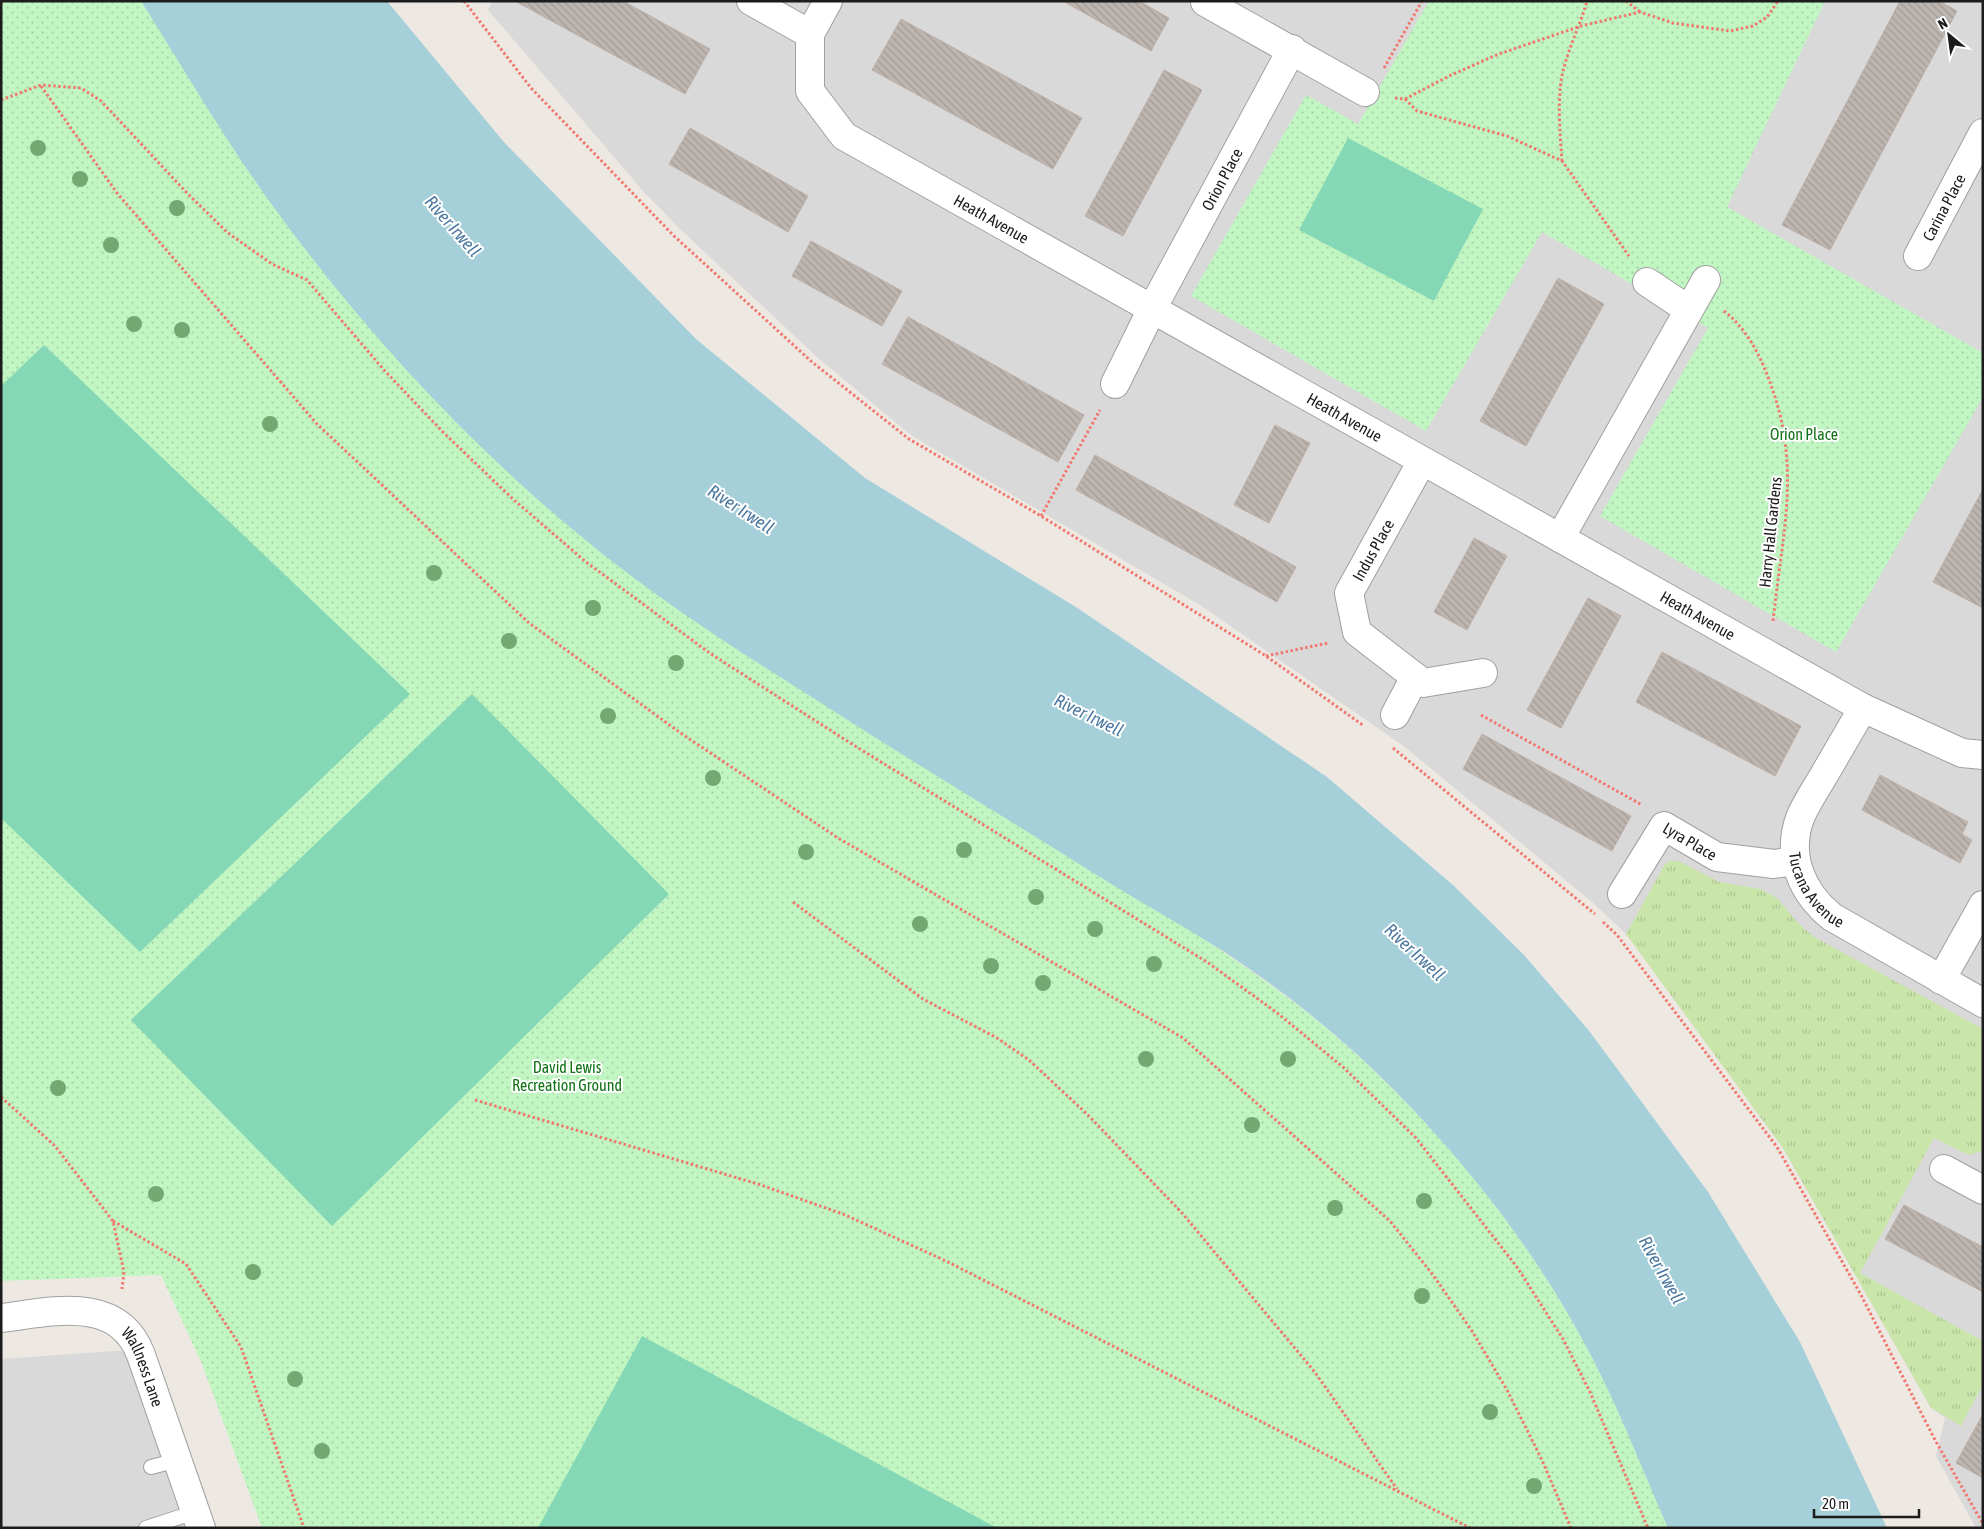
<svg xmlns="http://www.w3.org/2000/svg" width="1984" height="1529" viewBox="0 0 1984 1529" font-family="'Asap Condensed',sans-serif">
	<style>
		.residential { fill: #dad9d9 }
		.grass { fill: url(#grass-tufts) }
		.park { fill: url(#park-dots) }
		.pitch { fill: #84d8b5 }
		.water { fill: #a5cfd9 }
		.building { fill: url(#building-back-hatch); stroke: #beafa6 }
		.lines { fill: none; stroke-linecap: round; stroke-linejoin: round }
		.service-casing { stroke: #a0a0a0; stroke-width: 16 }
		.minor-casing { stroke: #a0a0a0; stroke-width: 30 }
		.path { stroke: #f1786f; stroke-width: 3; stroke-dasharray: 2.5 2.5; stroke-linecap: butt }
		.service { stroke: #fff; stroke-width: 14 }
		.minor { stroke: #fff; stroke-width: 28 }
		.tree { fill: #74a872 }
		.labels { text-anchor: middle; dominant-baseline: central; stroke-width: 4; stroke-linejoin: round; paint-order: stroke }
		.street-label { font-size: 16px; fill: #1c1c1c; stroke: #fff }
		.park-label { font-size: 16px; fill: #117316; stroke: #fff }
		.water-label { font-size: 18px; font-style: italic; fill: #4c789f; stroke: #fff }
	</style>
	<defs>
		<pattern id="grass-tufts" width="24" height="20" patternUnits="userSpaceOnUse" patternTransform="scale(1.25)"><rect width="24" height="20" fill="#c9e5aa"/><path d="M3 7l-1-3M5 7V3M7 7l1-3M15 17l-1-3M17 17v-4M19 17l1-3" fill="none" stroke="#acc492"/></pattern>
		<pattern id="park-dots" width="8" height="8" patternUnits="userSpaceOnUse" patternTransform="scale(1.25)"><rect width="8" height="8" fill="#c1f6c3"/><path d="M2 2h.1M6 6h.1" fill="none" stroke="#a5d2a7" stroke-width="1.8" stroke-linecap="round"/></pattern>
		<pattern id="building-back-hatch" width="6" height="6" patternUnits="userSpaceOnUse" patternTransform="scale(1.25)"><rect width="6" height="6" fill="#bdb5af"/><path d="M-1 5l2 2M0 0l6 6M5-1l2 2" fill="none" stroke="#a29b96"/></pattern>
	</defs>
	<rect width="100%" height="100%" fill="#ede9e2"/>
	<g class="residential">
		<polygon points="492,1 1983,1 1983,1528 1976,1528 1936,1456 1945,1418 1931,1408 1783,1148 1626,934 1592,902 1405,747 1200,605 912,436 817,357 680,229 643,191 488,10"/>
		<polygon points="129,1350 185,1528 1,1528 1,1359"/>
	</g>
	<polygon class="grass" points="1669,861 1679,861 1719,882 1760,889 1777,898 1797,922 1814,937 1983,1029 1983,1151 1969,1155 1934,1138 1860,1273 1983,1341 1983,1384 1961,1426 1931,1408 1783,1148 1626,934 1665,864"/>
	<g class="park">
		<path d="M 1,1 L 141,1 C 194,84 244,170 304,247 C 372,334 448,413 527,489 L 1222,951 C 1263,979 1303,1007 1340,1040 C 1435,1123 1519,1225 1580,1335 C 1615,1397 1640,1463 1668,1528 L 262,1528 L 202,1364 L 161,1275 L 1,1281 Z"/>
		<polygon points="1429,1 1825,1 1727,207 1983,353 1983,397 1836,652 1600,516 1708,328 1542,232 1426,431 1191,296 1306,95 1358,124"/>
	</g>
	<g class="pitch">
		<polygon points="1348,138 1483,209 1434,301 1299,230"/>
		<polygon points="44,345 410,694 140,952 1,818 1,386"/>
		<polygon points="472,694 669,894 332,1226 131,1020"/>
		<polygon points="642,1336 997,1528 538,1528"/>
	</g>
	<path class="water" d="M 141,1 L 387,1 L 503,141 L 696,339 L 865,478 L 1079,609 L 1327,777 L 1454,886 L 1524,955 L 1590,1032 L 1708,1192 L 1800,1342 L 1887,1528 L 1668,1528 C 1640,1464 1615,1398 1581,1337 C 1532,1247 1466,1163 1394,1090 C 1343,1038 1284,991 1223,951 C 1182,925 1140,902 1100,877 C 1006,818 911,761 818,701 C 743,654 668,606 599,551 C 470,448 355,322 260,188 C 218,128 180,63 141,1 Z"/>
	<g class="building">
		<polygon points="515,1 623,1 710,49 685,94"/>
		<polygon points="1063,1 1139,1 1169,18 1151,51"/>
		<polygon points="1900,1 1939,1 1957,11 1830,250 1782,225"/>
		<polygon points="901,19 1082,118 1053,169 872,70"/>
		<polygon points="1164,70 1202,90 1123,236 1085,216"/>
		<polygon points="690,128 808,196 788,232 669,164"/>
		<polygon points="811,241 902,291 882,326 792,276"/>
		<polygon points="1558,278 1604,304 1526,446 1480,421"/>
		<polygon points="908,317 1084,415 1058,462 882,364"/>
		<polygon points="1275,425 1310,443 1269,523 1234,505"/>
		<polygon points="1095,455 1296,567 1277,602 1076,490"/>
		<polygon points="1983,489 1983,608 1933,582"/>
		<polygon points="1474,538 1507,556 1467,630 1434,612"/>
		<polygon points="1588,598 1621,616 1561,728 1527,710"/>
		<polygon points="1662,652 1801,726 1775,776 1636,702"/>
		<polygon points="1482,734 1631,816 1612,851 1463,769"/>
		<polygon points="1880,775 1968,822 1962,834 1972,840 1960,863 1862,810"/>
		<polygon points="1904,1205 1983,1247 1983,1292 1885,1239"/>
		<polygon points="1983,1414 1983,1478 1956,1463"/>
	</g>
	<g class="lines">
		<defs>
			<g id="service">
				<polyline points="151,1467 178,1460"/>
				<polyline points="146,1528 195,1512"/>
			</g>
			<g id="minor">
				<polyline points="751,1 810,34"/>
				<path id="s1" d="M 828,1 L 810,34 L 810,91 L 844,136 L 1863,708 L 1962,753 L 1983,755"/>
				<polyline points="1205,2 1365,92"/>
				<path id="s2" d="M 1918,256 L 1983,133"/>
				<polyline points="1647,282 1689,310"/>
				<path id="s3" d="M 1115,384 L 1152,309 L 1292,49"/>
				<polyline points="1422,461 1349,593 1357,632 1423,683 1483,673"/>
				<polyline points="1560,538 1706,280"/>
				<path id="s4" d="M 1863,708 C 1850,730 1837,753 1824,775 C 1816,789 1806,803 1800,818 C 1786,856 1802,893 1832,917 L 1983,1003"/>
				<polyline points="1395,715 1415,677"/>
				<path id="s5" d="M 1622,894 L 1664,826 L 1717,857 L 1774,864 L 1796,861"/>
				<polyline points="1941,980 1983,905"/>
				<polyline points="1944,1169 1983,1190"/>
				<path id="s6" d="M 1,1318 C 51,1312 118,1294 141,1355 L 201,1528"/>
			</g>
		</defs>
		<use href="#service" class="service-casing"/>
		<use href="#minor" class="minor-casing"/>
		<g class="path">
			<polyline points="464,1 531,88 674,236 812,362 909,439 1041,516 1266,656 1364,726"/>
			<polyline points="1626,1 1640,12"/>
			<polyline points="1384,68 1422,1"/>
			<polyline points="41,86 117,193 317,424 529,623 682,734 838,838 1183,1038 1390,1221 1433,1275 1472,1331 1507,1390 1542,1460 1571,1528"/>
			<polyline points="1395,98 1405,99 1451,75 1499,54 1581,26 1640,12 1673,23 1730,31 1753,26 1767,17 1778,1"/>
			<polyline points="1405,99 1417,111 1507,136 1562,161 1629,256"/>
			<polyline points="1,100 41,85 81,88 101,101 187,193 228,233 272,264 307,280 384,370 444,433 514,500 586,562 711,654 855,746 1207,962 1276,1012 1343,1067 1416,1138 1517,1267 1563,1339 1590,1392 1648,1528"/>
			<path d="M 1562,161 C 1560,133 1556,90 1565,64 C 1571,42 1581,23 1587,1"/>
			<path d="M 1724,311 C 1745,327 1759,353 1768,377 C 1803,466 1782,532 1773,622"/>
			<polyline points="1041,516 1100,410"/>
			<polyline points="1266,656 1328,643"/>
			<polyline points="1481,715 1642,805"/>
			<polyline points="1393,748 1595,914"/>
			<polyline points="793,902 923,999 997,1038 1029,1060 1088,1115 1182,1213 1314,1371 1397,1489"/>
			<polyline points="1603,922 1617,935 1777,1147 1861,1295 1935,1440 1983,1524"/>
			<polyline points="1,1097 55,1146 113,1221 124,1272 122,1289"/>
			<polyline points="475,1100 758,1184 843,1214 946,1261 1470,1528"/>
			<polyline points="113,1221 186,1264 241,1347 304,1528"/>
		</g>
		<use href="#service" class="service"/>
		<use href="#minor" class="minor"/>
	</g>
	<g class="tree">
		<circle cx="38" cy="148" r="8"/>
		<circle cx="80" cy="179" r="8"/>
		<circle cx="177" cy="208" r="8"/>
		<circle cx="111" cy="245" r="8"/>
		<circle cx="134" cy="324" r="8"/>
		<circle cx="182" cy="330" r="8"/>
		<circle cx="270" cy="424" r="8"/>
		<circle cx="434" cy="573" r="8"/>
		<circle cx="593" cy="608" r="8"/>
		<circle cx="509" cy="641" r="8"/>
		<circle cx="676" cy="663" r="8"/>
		<circle cx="608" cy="716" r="8"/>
		<circle cx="713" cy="778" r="8"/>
		<circle cx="964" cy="850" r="8"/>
		<circle cx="806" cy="852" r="8"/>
		<circle cx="1036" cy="897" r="8"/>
		<circle cx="920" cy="924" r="8"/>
		<circle cx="1095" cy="929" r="8"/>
		<circle cx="1154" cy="964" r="8"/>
		<circle cx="991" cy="966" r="8"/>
		<circle cx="1043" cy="983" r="8"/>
		<circle cx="1146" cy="1059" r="8"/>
		<circle cx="1288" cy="1059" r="8"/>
		<circle cx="58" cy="1088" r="8"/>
		<circle cx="1252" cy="1125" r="8"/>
		<circle cx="156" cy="1194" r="8"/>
		<circle cx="1424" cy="1201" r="8"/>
		<circle cx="1335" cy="1208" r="8"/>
		<circle cx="253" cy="1272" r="8"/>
		<circle cx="1422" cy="1296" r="8"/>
		<circle cx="295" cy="1379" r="8"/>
		<circle cx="1490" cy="1412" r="8"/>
		<circle cx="322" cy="1451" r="8"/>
		<circle cx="1534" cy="1486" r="8"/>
	</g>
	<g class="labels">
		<g class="street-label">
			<text stroke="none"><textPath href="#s3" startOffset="231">Orion Place</textPath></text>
			<text stroke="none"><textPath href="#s2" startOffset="55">Carina Place</textPath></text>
			<text stroke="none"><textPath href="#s1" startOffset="320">Heath Avenue</textPath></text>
			<text stroke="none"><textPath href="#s1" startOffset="725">Heath Avenue</textPath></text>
			<text transform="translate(1770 532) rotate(-84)">Harry Hall Gardens</text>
			<text transform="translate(1373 550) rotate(-61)">Indus Place</text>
			<text stroke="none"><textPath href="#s1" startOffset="1130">Heath Avenue</textPath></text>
			<text stroke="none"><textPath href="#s5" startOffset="110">Lyra Place</textPath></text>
			<text stroke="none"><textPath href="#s4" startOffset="206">Tucana Avenue</textPath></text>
			<text stroke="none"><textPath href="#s6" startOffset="171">Wallness Lane</textPath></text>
		</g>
		<g class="park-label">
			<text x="1804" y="434">Orion Place</text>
			<text x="567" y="1067">David Lewis<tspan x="567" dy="18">Recreation Ground</tspan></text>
		</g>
		<g class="water-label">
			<text transform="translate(453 226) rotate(49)">River Irwell</text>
			<text transform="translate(741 509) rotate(33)">River Irwell</text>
			<text transform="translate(1089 715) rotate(26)">River Irwell</text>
			<text transform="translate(1415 952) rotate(43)">River Irwell</text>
			<text transform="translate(1662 1270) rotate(61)">River Irwell</text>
		</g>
	</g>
	<rect width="1984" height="1529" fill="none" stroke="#1c1c1c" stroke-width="5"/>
	<g transform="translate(1949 35) rotate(331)" stroke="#ffffff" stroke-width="4" paint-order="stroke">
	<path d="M0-4L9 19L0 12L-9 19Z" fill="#1c1c1c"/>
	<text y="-8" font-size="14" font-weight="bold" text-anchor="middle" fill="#1c1c1c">N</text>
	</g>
	<path d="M1814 1509v8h105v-8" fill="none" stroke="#1c1c1c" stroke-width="2.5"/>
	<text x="1822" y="1509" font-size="15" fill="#1c1c1c" stroke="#ffffff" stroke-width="4" paint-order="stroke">20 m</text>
</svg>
